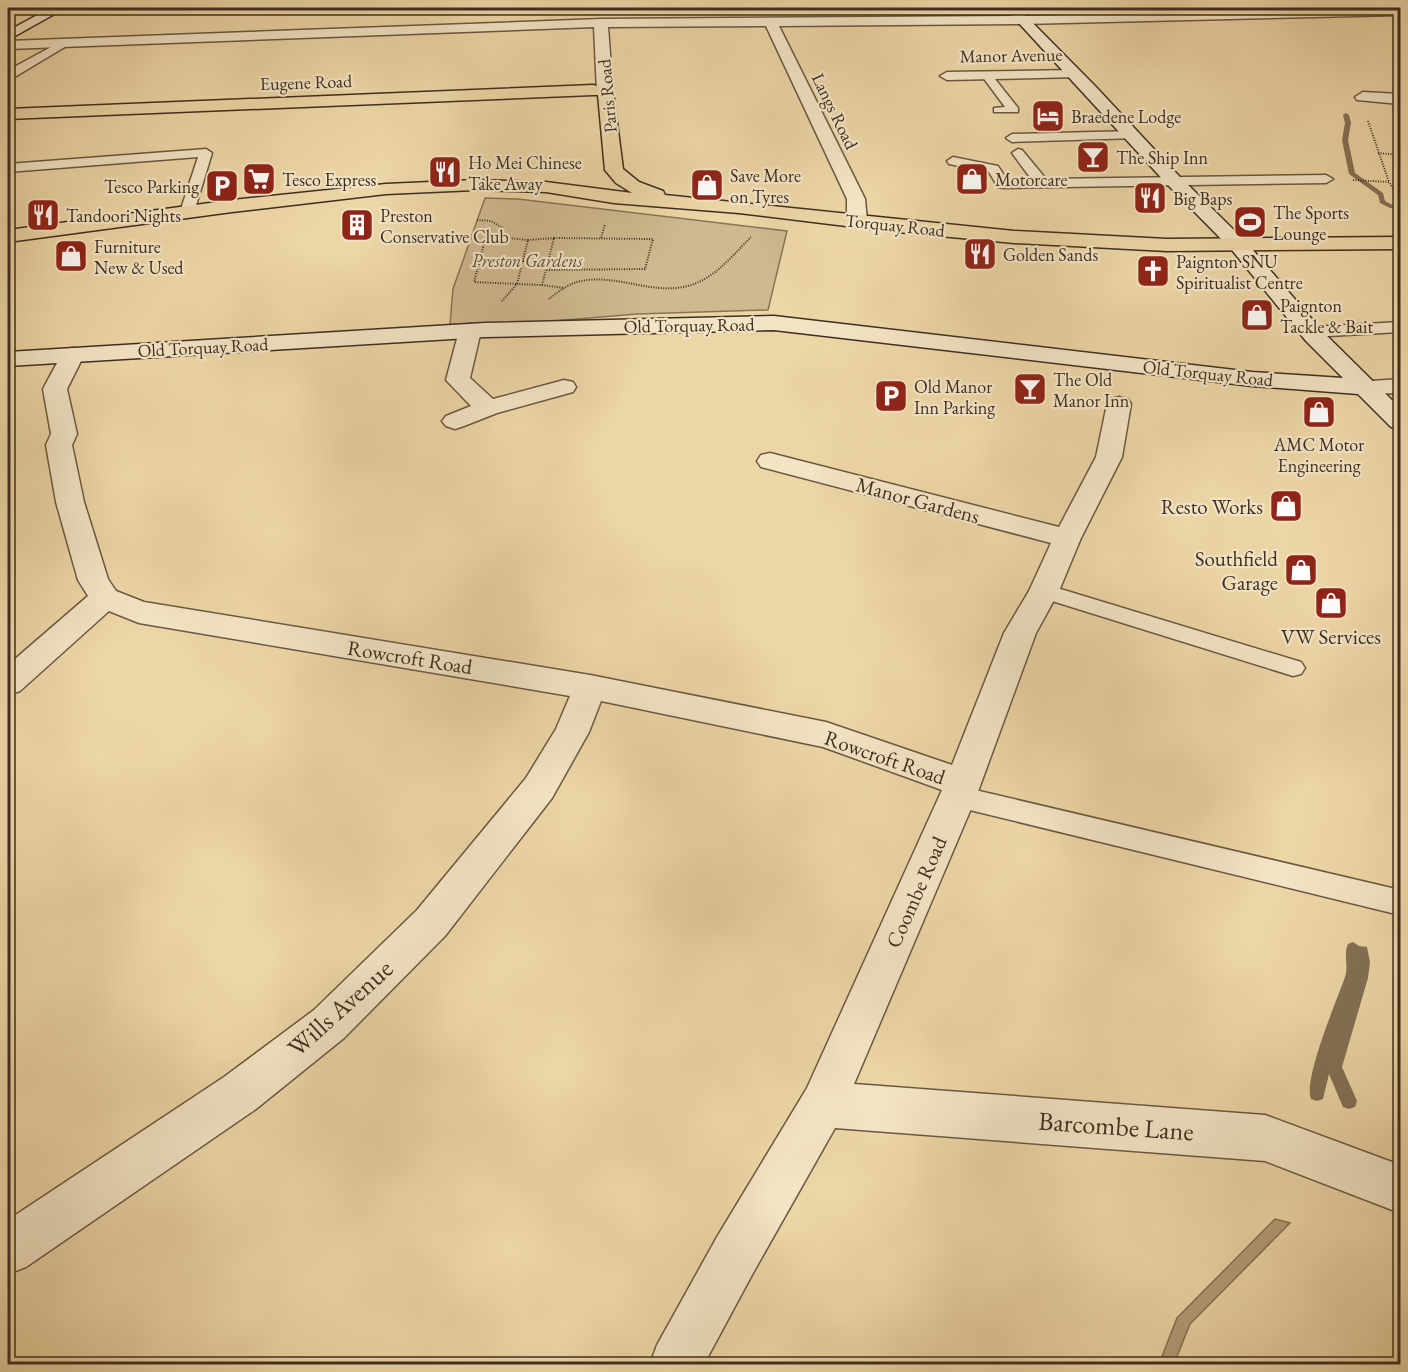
<svg xmlns="http://www.w3.org/2000/svg" width="1408" height="1372" viewBox="0 0 1408 1372" font-family="'EB Garamond',serif">
	<style>
		.green { fill: #cfb990; stroke: #867459; stroke-width: 1.5 }
		.water { fill: #b29d79; stroke: #847156; stroke-width: 1.5 }
		.lines { fill: none; stroke-linecap: round; stroke-linejoin: round }
		.stream { fill: #847156; fill-rule: evenodd }
		.lane-casing { stroke: #6a5843; stroke-width: 3 }
		.street-casing { stroke: #6a5843; stroke-width: 3 }
		.secondary-casing { stroke: #3e2e22; stroke-width: 3 }
		.primary-casing { stroke: #3e2e22; stroke-width: 3 }
		.path { stroke: #3e2e22; stroke-width: 2; stroke-dasharray: 1 1.5; stroke-linecap: butt }
		.lane { fill: #f3e4c5; fill-rule: evenodd }
		.street { fill: #f3e4c5; fill-rule: evenodd }
		.secondary { fill: #f3e4c5; fill-rule: evenodd }
		.primary { fill: #edd6a6; fill-rule: evenodd }
		.rail-casing { stroke: #3e2e22; stroke-width: 3 }
		.rail { stroke: #f3e4c5; stroke-width: 2; stroke-dasharray: 6; stroke-linecap: butt }
		.labels { text-anchor: middle; dominant-baseline: central; stroke-width: 4.5; stroke-linejoin: round; paint-order: stroke }
		.far-street-label { font-size: 18px; fill: #3e2e22; stroke: #f3e4c5 }
		.far-poi-label { font-size: 18px; fill: #3e2e22; stroke: #f3e4c5; text-anchor: start }
		.far-park-label { font-size: 18px; font-style: italic; fill: #5b4a38; stroke: #f3e4c5 }
		.street-label { font-size: 21px; fill: #3e2e22; stroke: #f3e4c5 }
		.poi-label { font-size: 21px; fill: #3e2e22; stroke: #f3e4c5; text-anchor: end }
		.near-street-label { font-size: 26px; fill: #3e2e22; stroke: #f3e4c5 }
	</style>
	<rect width="100%" height="100%" fill="#edd6a6"/>
	<filter id="stains"><feTurbulence type="fractalNoise" baseFrequency=".00333" numOctaves="4"/><feColorMatrix values="0 0 0 0 .2 0 0 0 0 .09 0 0 0 0 .02 0 0 0 .5 -.17"/></filter>
	<radialGradient id="worn" r=".72"><stop offset=".6" stop-color="#630" stop-opacity="0"/><stop offset="1" stop-color="#630" stop-opacity=".3"/></radialGradient>
	<polygon class="green" points="485,198 518,199 787,231 768,310 637,314 482,327 450,324 453,289"/>
	<polygon class="water" points="1275,1219 1290,1223 1190,1324 1174,1364 1159,1364 1177,1318"/>
	<g class="lines">
		<g class="stream">
			<polygon points="1346,113 1349,115 1351,123 1348,140 1355,173 1383,193 1385,201 1394,206 1394,208 1390,208 1380,203 1378,195 1349,174 1342,140 1345,123 1343,115"/>
			<path d="M 1353,942 L 1359,946 L 1367,947 L 1370,962 L 1368,978 L 1342,1067 L 1357,1101 L 1355,1107 L 1349,1109 L 1343,1107 L 1329,1074 L 1323,1099 L 1317,1101 L 1311,1099 C 1303,1079 1337,1000 1345,977 C 1349,966 1343,955 1348,944 Z"/>
		</g>
		<defs>
			<g id="lane">
				<polygon points="64,40 73,42 8,81 8,73 16,66"/>
				<polygon points="987,73 991,74 1018,108 1018,112 994,112 994,108 1005,107 982,76"/>
				<polygon points="1133,131 1139,135 1137,138 1012,142 1006,138 1012,134"/>
				<polygon points="206,149 212,153 194,212 187,216 180,212 198,157 8,172 8,164"/>
				<polygon points="1018,149 1022,150 1046,179 1326,175 1333,179 1326,183 1003,188 998,187 989,172 949,164 947,161 953,157 998,166 1007,180 1032,180 1012,153"/>
				<polygon points="1400,322 1400,332 1311,337 1303,332 1311,327"/>
				<polygon points="1044,584 1301,662 1305,668 1301,674 1293,676 1036,596 1033,591 1036,586"/>
				<polygon points="958,786 1400,890 1400,915 949,805 945,797 949,789"/>
			</g>
			<g id="street">
				<polygon points="1400,8 1400,15 1023,24 779,26 865,199 867,221 864,225 850,225 847,221 847,199 766,26 608,27 613,92 605,97 597,92 594,27 8,49 8,41 601,19 1023,16"/>
				<polygon points="1075,70 1082,74 1080,77 947,80 940,76 947,72"/>
				<polygon points="1363,92 1400,94 1400,104 1357,100 1355,97"/>
				<polygon points="470,324 478,326 481,331 470,378 493,399 564,380 573,382 576,387 573,392 497,413 464,426 455,429 446,426 442,421 446,416 471,406 446,380 459,331 462,326"/>
				<polygon points="72,348 80,350 84,355 67,389 77,434 72,445 84,502 108,579 116,591 144,602 590,675 826,722 952,765 1004,633 1029,591 1051,543 761,467 757,461 761,455 770,453 1059,527 1096,457 1107,404 1110,399 1119,397 1128,399 1131,404 1122,457 1081,538 1059,591 1036,633 976,797 854,1084 1265,1115 1400,1165 1400,1213 1265,1161 835,1128 753,1273 704,1364 650,1364 657,1345 717,1237 807,1088 942,790 823,747 601,701 589,732 552,798 445,936 344,1038 256,1109 26,1267 8,1274 8,1220 224,1077 314,1010 417,910 526,778 556,729 570,696 139,623 109,611 20,691 8,695 8,665 88,596 78,580 56,502 46,445 51,434 43,389 64,350"/>
				<polygon points="1400,379 1400,393 1367,394 1358,392 1355,387 1358,382"/>
			</g>
			<g id="secondary">
				<polygon points="50,8 65,8 8,40 8,31"/>
				<polygon points="1005,8 1018,8 1096,87 1179,176 1246,242 1322,331 1400,408 1400,429 1391,427 1358,394 1252,386 774,330 485,337 8,366 8,352 485,323 774,316 1252,372 1343,378 1306,341 1232,250 1167,184"/>
			</g>
			<polygon id="primary" points="593,85 610,89 613,92 623,169 639,182 663,191 665,195 1014,231 1167,239 1400,237 1400,249 1167,251 1014,243 887,231 739,213 614,203 546,192 475,190 386,194 232,212 8,242 8,230 232,200 386,184 475,180 546,182 632,193 616,183 605,170 598,95 593,95 8,119 8,109"/>
		</defs>
		<use href="#lane" class="lane-casing"/>
		<use href="#street" class="street-casing"/>
		<use href="#secondary" class="secondary-casing"/>
		<use href="#primary" class="primary-casing"/>
		<g class="path">
			<polyline points="1368,121 1389,182"/>
			<polyline points="1378,153 1400,155"/>
			<polyline points="1353,180 1389,182 1400,199"/>
			<polyline points="477,220 491,221 503,228 497,236"/>
			<polygon points="497,237 528,240 517,284 474,282 485,240"/>
			<polygon points="554,238 653,239 645,269 546,270"/>
			<polyline points="601,238 605,224"/>
			<polyline points="528,240 554,238"/>
			<polyline points="523,261 548,260"/>
			<polyline points="542,285 564,288"/>
			<path d="M 549,299 C 558,292 569,283 581,281 C 621,273 659,300 699,282 C 720,272 735,253 751,237"/>
			<polyline points="502,301 517,284 542,285 546,270"/>
		</g>
		<use href="#lane" class="lane"/>
		<use href="#street" class="street"/>
		<use href="#secondary" class="secondary"/>
		<use href="#primary" class="primary"/>
		<defs>
			<polyline id="rail" points="8,9 39,8"/>
		</defs>
		<use href="#rail" class="rail-casing"/>
		<use href="#rail" class="rail"/>
	</g>
	<defs>
		<symbol id="hotel-square" viewBox="-11 -11 22 22"><rect x="-9" y="-9" width="18" height="18" rx="4" fill="#8f2418" stroke="#f3e4c5"/><path d="M-6-4.5h1.5V1H6V5H4.5V3h-9V5H-6ZM-4 0a1.8 1.8 0 1 1 3.6 0ZM.5 0V-2.5h3Q6-2.5 6 0Z" fill="#fff"/></symbol>
		<symbol id="bar-square" viewBox="-11 -11 22 22"><rect x="-9" y="-9" width="18" height="18" rx="4" fill="#8f2418" stroke="#f3e4c5"/><path d="M-6-5H6L.8 .8V4.5H3.5V6h-7V4.5H-.8V.8Z" fill="#fff"/></symbol>
		<symbol id="restaurant-square" viewBox="-11 -11 22 22"><rect x="-9" y="-9" width="18" height="18" rx="4" fill="#8f2418" stroke="#f3e4c5"/><path d="M-5-6h1v4h1v-4h1v4h1v-4h1v5L-1.5 .5V6h-2V.5L-5-1ZM5-6V6H3V1.5H1.5Q1.5-4 5-6Z" fill="#fff"/></symbol>
		<symbol id="supermarket-square" viewBox="-11 -11 22 22"><rect x="-9" y="-9" width="18" height="18" rx="4" fill="#8f2418" stroke="#f3e4c5"/><path d="M-6-5.5h2.5l.6 2H6L4.5 2H-2.5L-4.4-4H-6ZM-1.5 3.2a1.3 1.3 0 1 0 .1 0ZM3 3.2a1.3 1.3 0 1 0 .1 0Z" fill="#fff"/></symbol>
		<symbol id="shop-square" viewBox="-11 -11 22 22"><rect x="-9" y="-9" width="18" height="18" rx="4" fill="#8f2418" stroke="#f3e4c5"/><path d="M-5-2.5h2.3a2.7 3.5 0 0 1 5.4 0H5L5.5 6h-11ZM-1.5-2.5h3a1.5 2.3 0 0 0-3 0Z" fill="#fff"/></symbol>
		<symbol id="parking-square" viewBox="-11 -11 22 22"><rect x="-9" y="-9" width="18" height="18" rx="4" fill="#8f2418" stroke="#f3e4c5"/><path d="M-3.5-5.5H1a3.5 3.5 0 0 1 0 7H-1V5.5H-3.5ZM-1-3.4V-.6H.8a1.4 1.4 0 0 0 0-2.8Z" fill="#fff"/></symbol>
		<symbol id="stadium-square" viewBox="-11 -11 22 22"><rect x="-9" y="-9" width="18" height="18" rx="4" fill="#8f2418" stroke="#f3e4c5"/><path d="M0-5a6.5 5 0 1 0 0 10a6.5 5 0 1 0 0-10ZM-3.5-1.8h7v3.6h-7Z" fill="#fff"/></symbol>
		<symbol id="building-square" viewBox="-11 -11 22 22"><rect x="-9" y="-9" width="18" height="18" rx="4" fill="#8f2418" stroke="#f3e4c5"/><path d="M-4-6H4V6H1V3H-1V6H-4ZM-2.5-4.3h1.7v1.8h-1.7ZM.8-4.3h1.7v1.8H.8ZM-2.5-1h1.7V.8h-1.7ZM.8-1h1.7V.8H.8Z" fill="#fff"/></symbol>
		<symbol id="church-square" viewBox="-11 -11 22 22"><rect x="-9" y="-9" width="18" height="18" rx="4" fill="#8f2418" stroke="#f3e4c5"/><path d="M-1.2-6h2.4v3.5h3.3v2.4h-3.3V6h-2.4V-.1h-3.3v-2.4h3.3Z" fill="#fff"/></symbol>
	</defs>
	<g fill-rule="evenodd">
		<use href="#hotel-square" x="1029" y="97" width="38" height="38"/>
		<use href="#bar-square" x="1074" y="138" width="38" height="38"/>
		<use href="#restaurant-square" x="426" y="153" width="38" height="38"/>
		<use href="#supermarket-square" x="240" y="160" width="38" height="38"/>
		<use href="#shop-square" x="953" y="160" width="38" height="38"/>
		<use href="#shop-square" x="688" y="166" width="38" height="38"/>
		<use href="#parking-square" x="203" y="167" width="38" height="38"/>
		<use href="#restaurant-square" x="1131" y="179" width="38" height="38"/>
		<use href="#restaurant-square" x="24" y="196" width="38" height="38"/>
		<use href="#stadium-square" x="1231" y="203" width="38" height="38"/>
		<use href="#building-square" x="338" y="206" width="38" height="38"/>
		<use href="#restaurant-square" x="961" y="235" width="38" height="38"/>
		<use href="#shop-square" x="52" y="237" width="38" height="38"/>
		<use href="#church-square" x="1134" y="252" width="38" height="38"/>
		<use href="#shop-square" x="1238" y="296" width="38" height="38"/>
		<use href="#bar-square" x="1011" y="370" width="38" height="38"/>
		<use href="#parking-square" x="872" y="377" width="38" height="38"/>
		<use href="#shop-square" x="1300" y="393" width="38" height="38"/>
		<use href="#shop-square" x="1267" y="487" width="38" height="38"/>
		<use href="#shop-square" x="1282" y="551" width="38" height="38"/>
		<use href="#shop-square" x="1312" y="584" width="38" height="38"/>
	</g>
	<g class="labels">
		<g class="far-street-label">
			<text transform="translate(1011 55) rotate(-1)">Manor Avenue</text>
			<text transform="translate(306 82) rotate(-2)">Eugene Road</text>
			<text transform="translate(607 96) rotate(-95)">Paris Road</text>
			<text transform="translate(835 111) rotate(64)">Langs Road</text>
			<text transform="translate(895 225) rotate(6)">Torquay Road</text>
			<text transform="translate(689 325) rotate(-1)">Old Torquay Road</text>
			<text transform="translate(203 347) rotate(-3)">Old Torquay Road</text>
			<text transform="translate(1208 373) rotate(6)">Old Torquay Road</text>
		</g>
		<g class="far-poi-label">
			<text x="1071" y="116">Braedene Lodge</text>
			<text x="1116" y="157">The Ship Inn</text>
			<text x="468" y="162">Ho Mei Chinese<tspan x="468" dy="21">Take Away</tspan></text>
			<text x="730" y="175">Save More<tspan x="730" dy="21">on Tyres</tspan></text>
			<text x="282" y="179">Tesco Express</text>
			<text x="995" y="179">Motorcare</text>
			<text x="199" y="186" text-anchor="end">Tesco Parking</text>
			<text x="1173" y="198">Big Baps</text>
			<text x="1273" y="212">The Sports<tspan x="1273" dy="21">Lounge</tspan></text>
			<text x="66" y="215">Tandoori Nights</text>
			<text x="380" y="215">Preston<tspan x="380" dy="21">Conservative Club</tspan></text>
			<text x="94" y="246">Furniture<tspan x="94" dy="21">New &amp; Used</tspan></text>
			<text x="1003" y="254">Golden Sands</text>
			<text x="1176" y="261">Paignton SNU<tspan x="1176" dy="21">Spiritualist Centre</tspan></text>
			<text x="1280" y="305">Paignton<tspan x="1280" dy="21">Tackle &amp; Bait</tspan></text>
			<text x="1053" y="379">The Old<tspan x="1053" dy="21">Manor Inn</tspan></text>
			<text x="914" y="386">Old Manor<tspan x="914" dy="21">Inn Parking</tspan></text>
			<text x="1319" y="444" text-anchor="middle">AMC Motor<tspan x="1319" dy="21">Engineering</tspan></text>
		</g>
		<g class="far-park-label">
			<text x="527" y="260">Preston Gardens</text>
		</g>
		<g class="street-label">
			<text transform="translate(918 500) rotate(15)">Manor Gardens</text>
			<text transform="translate(410 657) rotate(9)">Rowcroft Road</text>
			<text transform="translate(885 757) rotate(19)">Rowcroft Road</text>
			<text transform="translate(916 892) rotate(-66)">Coombe Road</text>
		</g>
		<g class="poi-label">
			<text x="1263" y="506">Resto Works</text>
			<text x="1278" y="558">Southfield<tspan x="1278" dy="24">Garage</tspan></text>
			<text x="1331" y="636" text-anchor="middle">VW Services</text>
		</g>
		<g class="near-street-label">
			<text transform="translate(340 1008) rotate(-42)">Wills Avenue</text>
			<text transform="translate(1116 1126) rotate(4)">Barcombe Lane</text>
		</g>
	</g>
	<rect width="1408" height="1372" fill="none" stroke="#edd6a6" stroke-width="30"/>
	<rect x="9" y="9" width="1390" height="1354" fill="none" stroke="#3e2e22" stroke-width="3"/>
	<rect x="15" y="15" width="1378" height="1342" fill="none" stroke="#3e2e22" stroke-width="1.5"/>
	<rect width="100%" height="100%" filter="url(#stains)"/>
	<rect width="100%" height="100%" fill="url(#worn)"/>
</svg>
